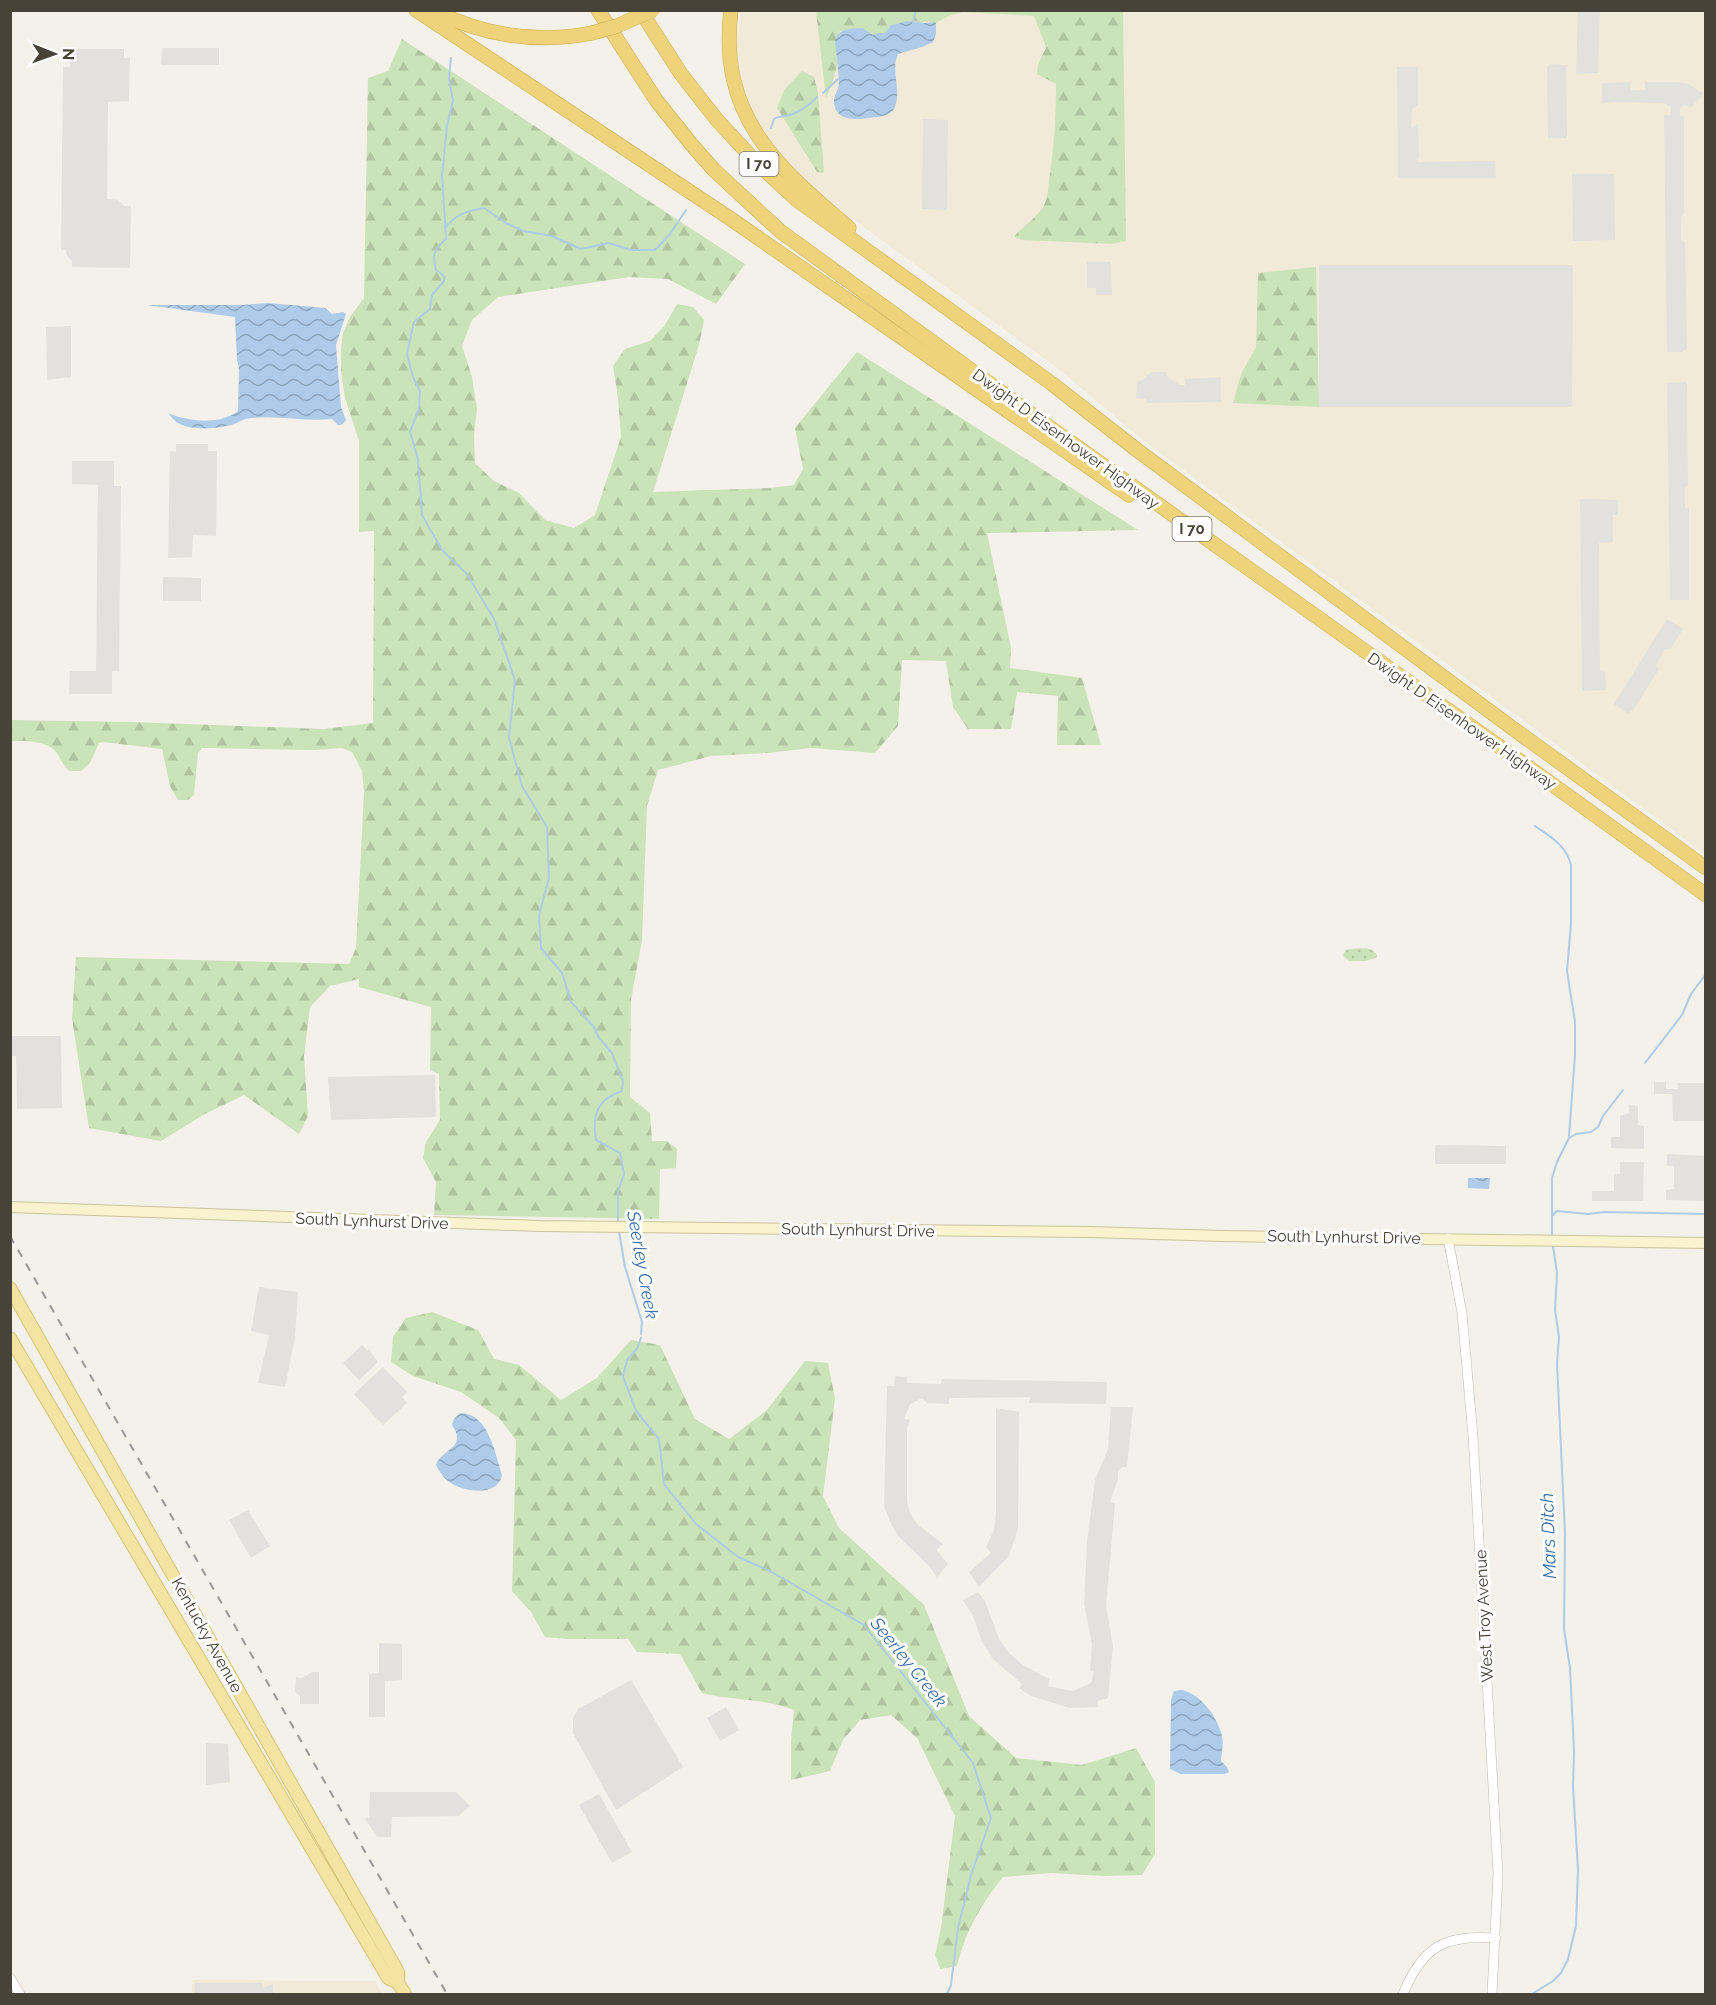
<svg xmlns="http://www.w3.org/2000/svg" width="1716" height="2005" viewBox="0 0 1716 2005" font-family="Raleway,sans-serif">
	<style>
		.commercial { fill: #f2ead8 }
		.forest { fill: url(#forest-firs) }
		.park { fill: url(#park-dots) }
		.parking { fill: #e2e1de }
		.water { fill: url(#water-waves) }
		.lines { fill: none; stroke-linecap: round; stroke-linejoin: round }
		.stream { stroke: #aecbe9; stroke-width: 2 }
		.tertiary-casing { stroke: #bebaae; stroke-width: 10 }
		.secondary-casing { stroke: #cac49d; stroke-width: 12 }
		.primary-casing { stroke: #d7c375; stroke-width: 14 }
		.motorway-casing { stroke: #ccaa4c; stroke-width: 15 }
		.tertiary { stroke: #fff; stroke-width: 9 }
		.secondary { stroke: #f9f3cf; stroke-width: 10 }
		.primary { stroke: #f3e4a4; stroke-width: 12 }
		.motorway { stroke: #eed37b; stroke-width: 14 }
		.rail { stroke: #989898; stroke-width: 2; stroke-dasharray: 8 8; stroke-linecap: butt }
		.motorway-bridge-casing { stroke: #ccaa4c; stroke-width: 15; stroke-linecap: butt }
		.motorway-bridge { stroke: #eed37b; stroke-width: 14 }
		.labels { text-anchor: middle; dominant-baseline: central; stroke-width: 6; stroke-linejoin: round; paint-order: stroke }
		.shield { fill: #fff; stroke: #7e7b74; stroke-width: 1.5 }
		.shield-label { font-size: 15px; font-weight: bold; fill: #474339 }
		.street-label { font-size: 16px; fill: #474339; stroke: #fff }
		.water-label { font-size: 18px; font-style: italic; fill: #3e70a7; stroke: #fff }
	</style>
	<defs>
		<pattern id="forest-firs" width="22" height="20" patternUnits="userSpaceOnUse" patternTransform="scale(1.5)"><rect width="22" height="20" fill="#cbe3b8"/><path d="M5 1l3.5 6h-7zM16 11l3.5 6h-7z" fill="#b0c49f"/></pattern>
		<pattern id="park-dots" width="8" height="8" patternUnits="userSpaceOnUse" patternTransform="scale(1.5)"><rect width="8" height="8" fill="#cbe3b8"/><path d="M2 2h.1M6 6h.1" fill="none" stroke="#b0c49f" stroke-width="1.8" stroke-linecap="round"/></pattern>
		<pattern id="water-waves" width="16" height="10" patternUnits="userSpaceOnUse" patternTransform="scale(1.5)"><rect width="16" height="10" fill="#aecbe9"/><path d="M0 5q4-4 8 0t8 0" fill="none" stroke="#8fa6be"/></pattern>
	</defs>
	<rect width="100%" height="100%" fill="#f3f1ea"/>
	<g class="commercial">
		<polygon points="741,10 1705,11 1705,854 1144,441 1060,370 835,206 816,190 785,161 758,126 744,88 737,46"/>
		<polygon points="192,1980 375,1981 383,1994 192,1994"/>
	</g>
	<g class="forest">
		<path d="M 816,11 L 1123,11 L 1126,241 L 1112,244 L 1023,240 L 1014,237 C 1023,225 1039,217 1045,203 C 1048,197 1048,187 1049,180 C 1054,148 1056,116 1056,84 L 1037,74 L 1038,65 L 1046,47 L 1034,16 L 963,12 L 948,16 L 936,23 L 929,21 L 919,23 L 915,21 L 891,25 L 886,33 C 881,34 877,33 873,35 L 867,30 L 840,31 C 833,41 838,49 838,60 C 836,74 831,86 826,98 Z"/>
		<path d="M 402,39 L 745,264 L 716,304 L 668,279 L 629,277 L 498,297 L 472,320 L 462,346 L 472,377 L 477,409 L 474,436 L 475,463 L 494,481 L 519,493 L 545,520 L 574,528 L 595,515 L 621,437 L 618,398 L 613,366 L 625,349 L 650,341 L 665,325 L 677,304 L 693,307 L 704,320 L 699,345 L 653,492 L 771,488 L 794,485 L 803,469 L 795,428 L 857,352 L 1138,530 L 987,533 L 1011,648 L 1010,668 L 1082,678 L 1101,745 L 1057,745 L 1058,696 L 1017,692 L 1011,729 L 968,729 L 953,707 L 946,661 L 902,660 L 898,726 L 875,753 L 811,748 L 768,753 L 711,756 L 658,770 L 647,806 L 642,940 L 631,1000 L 630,1097 L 650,1113 L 652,1141 L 667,1141 L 677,1149 L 676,1168 L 660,1169 L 659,1219 L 434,1215 L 436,1182 L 423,1158 L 426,1142 L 440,1120 L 439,1074 L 430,1070 L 431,1007 L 359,987 L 359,979 L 330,986 L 310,1007 L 304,1056 L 308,1116 L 299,1134 L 244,1095 L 203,1115 L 161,1141 L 89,1128 L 72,1019 L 76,957 L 349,964 L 356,948 L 364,793 L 362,771 L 352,752 L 342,748 L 315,750 L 202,748 L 198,753 L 194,795 L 188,800 L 178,800 L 170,786 L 162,749 L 103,742 L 99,743 L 90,763 L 81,771 L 69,771 C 63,765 61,759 56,752 C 47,740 23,741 11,741 L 10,720 L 130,722 L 324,729 L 373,723 L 374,531 L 359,532 L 359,441 L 345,398 L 341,372 L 341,349 L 343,333 L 350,317 L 364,298 L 368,78 L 388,71 Z"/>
		<polygon points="802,71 814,77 818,93 824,173 817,172 777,108 784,90"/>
		<polygon points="1316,267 1319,407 1233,403 1241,374 1256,347 1258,273"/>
		<path d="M 432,1312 L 478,1330 L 494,1359 L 519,1365 L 561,1400 L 597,1378 L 631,1340 L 660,1345 L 695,1419 L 729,1439 L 767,1410 L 805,1361 L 828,1363 L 835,1398 L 823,1496 L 839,1528 L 924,1605 L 969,1716 L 1016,1758 L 1082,1765 L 1136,1748 L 1155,1782 L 1155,1854 L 1142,1875 L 1104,1876 L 1052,1873 L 1003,1877 C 981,1904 965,1932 957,1966 L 940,1969 L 935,1955 L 941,1928 L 955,1816 L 917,1738 L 891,1715 L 860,1720 L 843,1740 L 830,1771 L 791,1780 L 791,1741 L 794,1710 C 765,1698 733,1701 702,1693 L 680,1654 L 637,1652 L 628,1639 L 567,1639 L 545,1637 L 531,1612 L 512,1591 L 516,1440 L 499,1418 L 461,1392 L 413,1376 L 391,1362 L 393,1337 L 406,1318 Z"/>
	</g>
	<path class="park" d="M 1348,949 C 1358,949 1372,945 1377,955 L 1376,958 L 1366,961 L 1349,961 L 1343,956 L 1345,951 Z"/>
	<g class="parking">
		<polygon points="1578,11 1600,11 1598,73 1576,74"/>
		<polygon points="162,48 219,48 219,65 161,65"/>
		<polygon points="70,49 124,49 124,58 130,58 129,101 108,102 107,199 118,200 124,206 131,206 130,268 72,267 72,261 67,256 66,250 61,250 63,67 70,67"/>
		<polygon points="1550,64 1566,65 1567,138 1548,138 1547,67"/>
		<polygon points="1397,67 1418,67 1418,105 1412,109 1411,128 1418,124 1419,157 1416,162 1495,161 1496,178 1398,178"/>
		<polygon points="1630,82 1631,90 1645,90 1645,82 1677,82 1688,84 1704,94 1690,108 1686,105 1680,108 1680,116 1684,116 1684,214 1681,217 1681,240 1685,241 1687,348 1682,352 1667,352 1664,115 1671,115 1671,107 1664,103 1612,102 1602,104 1602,83"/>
		<polygon points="923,119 948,120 947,210 922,209"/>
		<polygon points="1572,174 1614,174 1615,240 1573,241"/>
		<polygon points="1087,262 1111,262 1112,295 1096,295 1096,288 1087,288"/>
		<polygon points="1319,265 1573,265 1572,407 1319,407"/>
		<polygon points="71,326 71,377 47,380 46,327"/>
		<polygon points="1151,372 1166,372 1168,378 1180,385 1185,385 1185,379 1221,377 1221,402 1147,403 1146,399 1136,398 1137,382 1144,379"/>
		<polygon points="1687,382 1688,485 1685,487 1685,508 1689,508 1689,600 1670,600 1667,383"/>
		<polygon points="176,444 208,444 208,451 217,451 216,536 193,535 192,557 168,558 170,451 176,452"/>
		<polygon points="72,461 114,461 114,486 121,486 119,671 112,671 112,694 69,694 70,671 96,671 98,485 72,484"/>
		<polygon points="1580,499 1618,500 1618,515 1613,515 1613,542 1599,543 1600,671 1605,672 1606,690 1582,691"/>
		<polygon points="163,577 201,578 201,601 163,601"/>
		<polygon points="1667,619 1683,629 1671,648 1664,650 1656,666 1659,669 1633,710 1627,713 1614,704"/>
		<polygon points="11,1036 61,1036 62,1108 17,1109 16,1056 11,1056"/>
		<polygon points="435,1075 436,1117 331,1120 328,1077"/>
		<polygon points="1654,1082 1666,1082 1666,1089 1678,1089 1678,1083 1705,1083 1705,1121 1673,1121 1672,1094 1654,1094"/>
		<polygon points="1629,1105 1638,1106 1638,1125 1644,1126 1644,1149 1611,1148 1611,1137 1620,1137 1620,1116 1629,1113"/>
		<polygon points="1435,1145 1506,1146 1506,1164 1435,1164"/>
		<polygon points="1667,1154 1705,1156 1705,1201 1666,1200 1666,1190 1674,1189 1674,1166 1667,1166"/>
		<polygon points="1620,1162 1644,1162 1643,1201 1592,1201 1592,1191 1614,1191 1614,1174 1620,1174"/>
		<polygon points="259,1287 298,1292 295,1337 285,1387 258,1383 269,1335 251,1331"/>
		<polygon points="362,1345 367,1350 369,1349 378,1362 359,1380 343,1363"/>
		<polygon points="383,1367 407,1392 402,1397 407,1403 383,1425 354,1394"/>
		<polygon points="895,1376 907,1377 907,1383 941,1384 942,1379 1107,1382 1106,1404 1029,1403 1030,1397 949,1398 949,1404 927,1403 922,1398 910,1404 904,1419 910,1420 907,1429 907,1502 910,1513 918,1525 943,1544 936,1550 948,1564 937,1577 929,1566 899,1537 892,1526 884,1507 887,1386 894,1386"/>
		<polygon points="1111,1407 1133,1407 1127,1467 1122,1467 1118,1472 1118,1479 1110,1502 1115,1503 1106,1606 1113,1646 1108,1698 1098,1701 1098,1707 1070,1708 1031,1696 1019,1688 1022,1684 993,1659 982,1642 973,1616 963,1600 978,1592 985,1601 999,1639 1008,1652 1023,1665 1049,1679 1048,1686 1073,1691 1091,1683 1094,1671 1090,1670 1092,1644 1084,1604 1087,1542 1095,1480 1108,1449"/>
		<polygon points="996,1408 1019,1412 1018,1529 1009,1556 979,1587 969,1572 991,1553 986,1547 994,1530 996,1514"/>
		<polygon points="248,1510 270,1546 251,1558 229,1520"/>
		<polygon points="379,1643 402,1644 402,1680 385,1681 385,1717 369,1717 369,1674 379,1673"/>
		<polygon points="312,1672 319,1672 319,1704 300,1704 300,1696 295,1692 296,1677 302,1678"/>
		<polygon points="631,1680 683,1767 616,1810 573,1733 573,1718 578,1709"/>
		<polygon points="726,1707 739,1730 720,1741 707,1718"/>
		<polygon points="206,1743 228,1744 230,1782 206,1785"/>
		<polygon points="370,1792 456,1792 470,1806 458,1816 392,1817 391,1837 377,1837 365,1819 369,1817"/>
		<polygon points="599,1794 632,1852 612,1863 579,1805"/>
		<polygon points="195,1983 262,1983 263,1988 273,1984 273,1994 194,1994"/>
	</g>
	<g class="water">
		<path d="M 908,21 L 924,23 L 934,22 L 936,23 L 936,34 L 933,42 L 922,47 L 898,54 C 890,71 903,92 894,109 C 890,116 878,117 869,118 C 855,120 834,121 834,101 C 834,94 839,90 839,83 C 838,69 837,55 835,42 C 838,27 851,29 863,28 L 873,35 L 877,33 L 885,33 L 891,25 Z"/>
		<path d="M 268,303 L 325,308 L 332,314 L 343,312 L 346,314 L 336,345 L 341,407 L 346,420 L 343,424 L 338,425 L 332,419 C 305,422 279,415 252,418 C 245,418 240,422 234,424 C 220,429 191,431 178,423 C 174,421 171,416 168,413 C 190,422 219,425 238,411 L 239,369 L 237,360 L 235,317 L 147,305 L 241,305 Z"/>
		<polygon points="1468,1178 1490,1178 1489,1189 1468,1188"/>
		<path d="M 460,1413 C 489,1413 495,1454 502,1475 C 498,1498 461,1492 448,1481 C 443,1477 439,1471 436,1465 C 438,1455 456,1449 457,1439 C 458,1425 444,1428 460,1413 Z"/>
		<path d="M 1182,1690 C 1201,1694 1218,1718 1222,1736 C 1224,1744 1221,1754 1221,1761 L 1227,1767 L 1229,1772 L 1225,1774 L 1181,1774 L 1170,1769 L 1171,1700 L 1174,1691 Z"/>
	</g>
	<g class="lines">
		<g class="stream">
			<polyline points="913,23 916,10"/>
			<path d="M 451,58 L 449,78 L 453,101 L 447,126 L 442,175 L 446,239 C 434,249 432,255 436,270 L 444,276 L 444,281 L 432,295 L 430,309 L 414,322 L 407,354 L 413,377 L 420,391 L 419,409 L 410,432 L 418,459 L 422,515 L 442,550 L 467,574 L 494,619 L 515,680 L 509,738 L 522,786 L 547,827 L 549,878 L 539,915 L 541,948 L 562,973 L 571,1002 L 594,1027 L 599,1038 L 612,1053 L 623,1082 L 622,1091 C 597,1099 592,1115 596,1140 L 620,1153 L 624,1174 L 618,1192 L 618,1223"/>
			<polyline points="823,93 838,79"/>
			<path d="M 771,128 L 774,119 C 780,115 787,117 793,114 C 802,110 810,105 817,97"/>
			<path d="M 445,228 C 455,214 468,211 484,208 L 506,223 L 523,231 L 552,236 L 581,249 L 609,243 L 631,250 L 655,250 L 670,234 L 686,210"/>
			<path d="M 1535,826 C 1551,837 1566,845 1571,865 L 1571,924 L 1567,971 L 1575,1022 L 1575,1055 L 1569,1136"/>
			<polyline points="1645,1063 1682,1015 1691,994 1706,974"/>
			<polyline points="1552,1216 1557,1211 1588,1214 1604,1212 1706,1214"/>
			<polyline points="619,1231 625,1267 642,1322 641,1334"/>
			<polyline points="1552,1237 1552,1178 1557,1162 1569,1138 1576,1134 1591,1132 1598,1127 1603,1116 1623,1090"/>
			<polyline points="641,1338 637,1349 627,1360 623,1377 636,1411 659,1439 664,1484 696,1524 738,1557 770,1571 864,1625 973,1763 991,1818 971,1875 958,1928 951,1985 947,1994"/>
			<polyline points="1532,1994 1553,1981 1561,1973 1568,1959 1576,1926 1578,1870 1573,1787 1574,1751 1570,1668 1564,1629 1565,1533 1557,1363 1559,1337 1555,1310 1557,1273 1553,1246"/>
		</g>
		<defs>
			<g id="tertiary">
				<polyline points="1448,1238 1462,1313 1473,1436 1498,1874 1492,1994"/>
				<polyline points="10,1978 20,1994"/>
				<path d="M 1403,1994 C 1423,1946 1444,1935 1496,1938"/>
			</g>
			<polyline id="secondary" points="10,1207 540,1226 1090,1232 1222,1236 1706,1243"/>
			<g id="primary">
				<polyline points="10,1288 398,1972 398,1983 405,1994"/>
				<polyline points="10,1338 388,1978 398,1983"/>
			</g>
			<g id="motorway">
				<polyline points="416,10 728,217 1129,495"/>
				<path d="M 432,10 C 482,35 537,44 592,33"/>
				<polyline points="598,10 656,100 692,145 714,170 780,231 1052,429 1496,744 1706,895"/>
				<polyline points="640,10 681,74 717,120 755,161 797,200 1051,383 1137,450 1515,730 1706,868"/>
				<path d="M 731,10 C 718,116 776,166 849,228"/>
			</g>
		</defs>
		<use href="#tertiary" class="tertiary-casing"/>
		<use href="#secondary" class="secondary-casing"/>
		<use href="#primary" class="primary-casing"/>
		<use href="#motorway" class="motorway-casing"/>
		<use href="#tertiary" class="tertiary"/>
		<use href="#secondary" class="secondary"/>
		<use href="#primary" class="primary"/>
		<use href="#motorway" class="motorway"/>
		<polyline class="rail" points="10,1236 447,1994"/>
		<defs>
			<polyline id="motorway-bridge" points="592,33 617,26 653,10"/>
		</defs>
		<use href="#motorway-bridge" class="motorway-bridge-casing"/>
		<use href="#motorway-bridge" class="motorway-bridge"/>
	</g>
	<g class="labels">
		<g class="shield">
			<rect x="739.5" y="152" width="39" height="24" rx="4.5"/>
			<rect x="1172.5" y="517" width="39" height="24" rx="4.5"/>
		</g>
		<g class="shield-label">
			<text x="759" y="164">I 70</text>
			<text x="1192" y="529">I 70</text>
		</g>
		<g class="street-label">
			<text transform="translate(1066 439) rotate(36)">Dwight D Eisenhower Highway</text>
			<text transform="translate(1462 721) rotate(35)">Dwight D Eisenhower Highway</text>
			<text transform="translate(372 1221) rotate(2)">South Lynhurst Drive</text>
			<text transform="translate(858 1230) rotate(1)">South Lynhurst Drive</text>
			<text transform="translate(1344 1237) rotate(1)">South Lynhurst Drive</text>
			<text transform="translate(1484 1616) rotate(-93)">West Troy Avenue</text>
			<text transform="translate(207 1635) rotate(61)">Kentucky Avenue</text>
		</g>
		<g class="water-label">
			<text transform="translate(643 1265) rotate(80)">Seerley Creek</text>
			<text transform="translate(1548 1536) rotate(-92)">Mars Ditch</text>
			<text transform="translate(909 1662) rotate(51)">Seerley Creek</text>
		</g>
	</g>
	<rect width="1716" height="2005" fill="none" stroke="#474339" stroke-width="24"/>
	<g transform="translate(54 54) rotate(91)" stroke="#ffffff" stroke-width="4.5" paint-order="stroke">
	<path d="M0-4.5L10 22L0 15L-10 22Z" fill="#474339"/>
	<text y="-9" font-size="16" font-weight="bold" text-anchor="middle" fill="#474339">N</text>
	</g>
</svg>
